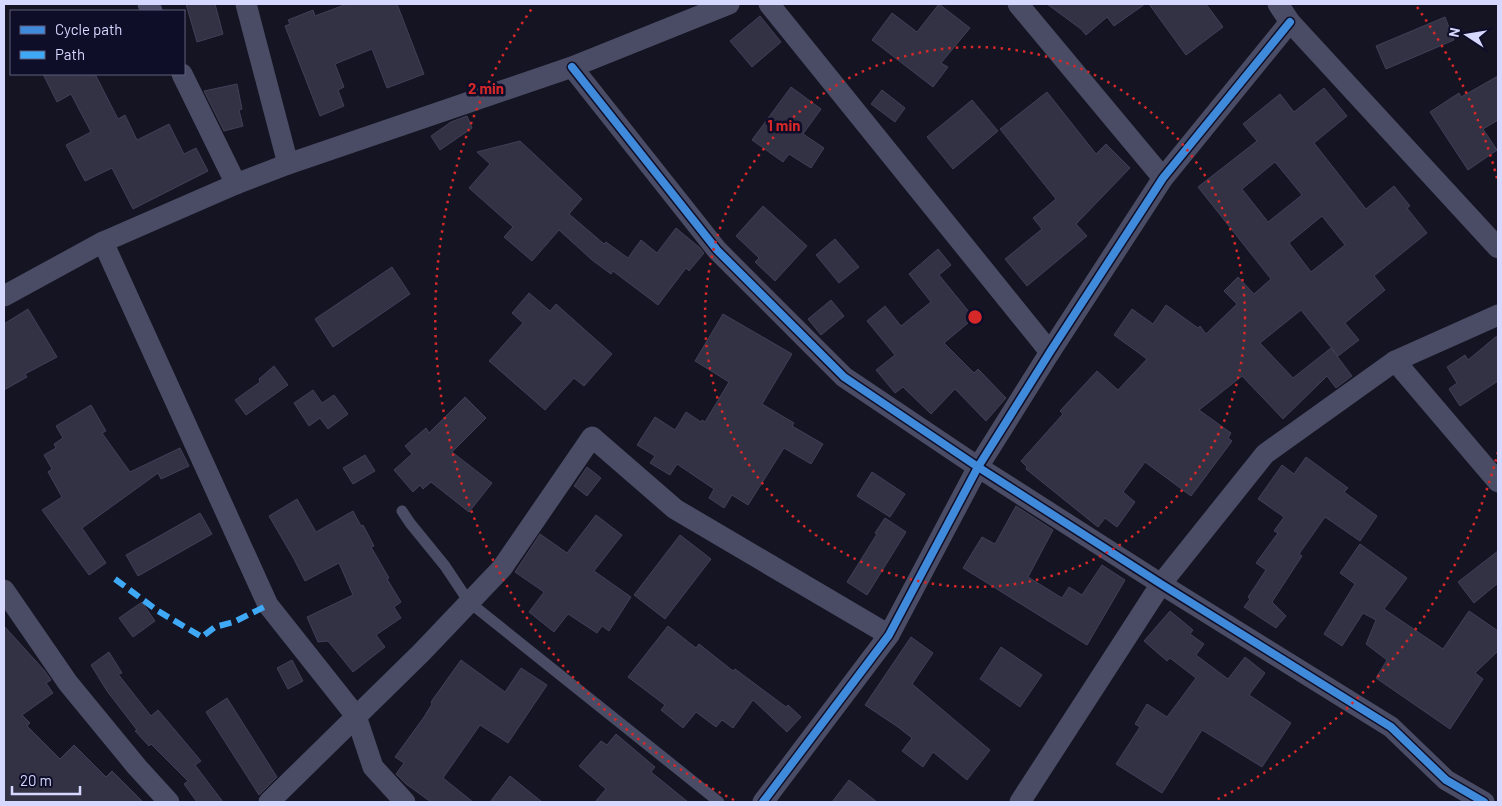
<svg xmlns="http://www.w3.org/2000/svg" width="1502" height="806" viewBox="0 0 1502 806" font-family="Barlow,sans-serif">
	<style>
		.building { fill: #333245; stroke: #403f57; fill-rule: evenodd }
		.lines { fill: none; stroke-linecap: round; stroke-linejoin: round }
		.lane { stroke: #494c64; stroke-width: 11 }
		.street { stroke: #494c64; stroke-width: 21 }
		.quiet { stroke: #3fa9f5; stroke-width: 6; stroke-dasharray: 12 6; stroke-linecap: butt }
		.cycleway-casing { stroke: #0f0e29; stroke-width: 11 }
		.cycleway { stroke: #408adc; stroke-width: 8 }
		.ring { fill: none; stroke: #d62828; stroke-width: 2.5; stroke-dasharray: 2.5 5 }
		.centre { fill: #d62828; stroke: #0f0e29; stroke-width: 2.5 }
		.ring-label { font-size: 15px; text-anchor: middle; font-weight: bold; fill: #d62828; stroke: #0f0e29; stroke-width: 5; stroke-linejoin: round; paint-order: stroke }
	</style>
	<rect width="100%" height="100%" fill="#151423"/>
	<g class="building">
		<polygon points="186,4 215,4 223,34 197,42"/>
		<polygon points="347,4 397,4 424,74 387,88 372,49 335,64 344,87 338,90 344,106 320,116 285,26 290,24 288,20 313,10 315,16"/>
		<polygon points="939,4 970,28 941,63 948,67 933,87 872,40 892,13 917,32"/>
		<polygon points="1047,4 1145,4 1114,26 1107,17 1086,35 1081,29"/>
		<polygon points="1149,4 1206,4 1223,27 1186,55"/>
		<polygon points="760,16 781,42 752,67 730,41"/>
		<polygon points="1445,17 1454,40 1386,69 1376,46"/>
		<polygon points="43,74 95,74 118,119 125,115 137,140 169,124 184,154 196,148 208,171 133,209 112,168 85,181 66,145 91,132 71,94 57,102"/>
		<polygon points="1498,76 1498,120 1483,129 1497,150 1468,170 1430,112 1459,93 1461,97"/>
		<polygon points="237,84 242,109 239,110 243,126 224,131 204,91"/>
		<polygon points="791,87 821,109 803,134 824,148 811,168 789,154 783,162 752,140"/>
		<path d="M 1324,88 L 1347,116 L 1314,143 L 1366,209 L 1394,186 L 1410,206 L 1407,208 L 1427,233 L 1374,276 L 1385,290 L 1345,323 L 1359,340 L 1338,356 L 1301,310 L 1260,343 L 1293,378 L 1331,348 L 1352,376 L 1336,388 L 1327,376 L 1283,419 L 1242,376 L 1199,410 L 1231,433 L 1228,438 L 1232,441 L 1191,496 L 1145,462 L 1123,492 L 1135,502 L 1117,527 L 1105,518 L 1098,527 L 1026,469 L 1027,467 L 1021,461 L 1063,414 L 1060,411 L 1097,371 L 1118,390 L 1147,359 L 1114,335 L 1132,309 L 1153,324 L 1166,305 L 1198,328 L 1200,326 L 1206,334 L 1237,304 L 1224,291 L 1238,277 L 1254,294 L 1271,279 L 1198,187 L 1257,141 L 1243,124 L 1280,94 L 1294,112 ZM 1275,162 L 1302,195 L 1268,222 L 1242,189 ZM 1322,216 L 1345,245 L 1311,272 L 1289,243 Z"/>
		<polygon points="882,90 905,108 895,122 871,104"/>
		<polygon points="1047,92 1096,154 1106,144 1130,168 1076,224 1087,236 1027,286 1005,259 1042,229 1033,218 1056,199 1000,129"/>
		<polygon points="972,100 998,131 953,169 927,137"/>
		<polygon points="467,116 472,128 440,150 431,136 451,122"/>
		<polygon points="520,141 582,199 569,214 604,244 606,242 628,258 641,240 657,253 676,228 699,247 704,253 689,271 686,268 658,305 613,271 611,274 592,260 559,230 532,261 504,237 513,227 469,188 490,164 477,152"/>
		<polygon points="763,206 807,246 775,281 755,262 759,258 736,236"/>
		<polygon points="835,239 859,267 839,283 816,255"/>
		<polygon points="938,249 951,265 939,275 974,318 944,343 974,373 978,369 1006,398 986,421 955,389 931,414 903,387 895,393 876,370 895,355 867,321 885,306 901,326 931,302 909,274"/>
		<polygon points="392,267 410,294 333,347 315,319"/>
		<polygon points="529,293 550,311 556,304 612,354 584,386 574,378 545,410 489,361 523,323 512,313"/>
		<polygon points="831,300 844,316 821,335 808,319"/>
		<polygon points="28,309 57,357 25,374 27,377 4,390 4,324"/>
		<polygon points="723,314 792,354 762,404 794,423 792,426 823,444 811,464 784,448 748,505 732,495 724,508 709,498 714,489 677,464 670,475 650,463 655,456 637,445 655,417 675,430 686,412 701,422 702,420 705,422 729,382 695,361"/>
		<polygon points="1498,335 1498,381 1460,406 1449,389 1457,383 1447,367 1465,355 1468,360"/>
		<polygon points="274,366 288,385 246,415 235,400 260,382 259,379"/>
		<polygon points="313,390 322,403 334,395 348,414 328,429 320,418 309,426 294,403"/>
		<polygon points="465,397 486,418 452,452 492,483 469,512 431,482 423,489 420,485 413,492 394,470 412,454 405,446 426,428 429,433"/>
		<polygon points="91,405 106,431 102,433 130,472 180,448 189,466 161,479 158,473 82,528 106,563 89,575 42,510 62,497 48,472 52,469 44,455 56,448 54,444 63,438 56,426"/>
		<polygon points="365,455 375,471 353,484 343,468"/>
		<polygon points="1306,457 1348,488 1344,492 1377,516 1360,541 1325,517 1299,554 1302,556 1272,602 1286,616 1276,628 1244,607 1250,599 1248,597 1266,570 1256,563 1278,533 1274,531 1284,517 1258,499 1282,465 1294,474"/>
		<polygon points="587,467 601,478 587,496 574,486"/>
		<polygon points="872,472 905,494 890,517 857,496"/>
		<polygon points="297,499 316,532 353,511 361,526 363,525 374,546 371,547 389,578 387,579 401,602 394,607 401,618 376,635 385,647 353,672 328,641 318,642 307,617 353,595 339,563 305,581 294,559 269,516"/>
		<polygon points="1016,506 1053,530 1028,577 1062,598 1069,587 1082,595 1102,565 1125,580 1087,645 963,568 982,537 995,544"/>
		<polygon points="200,513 212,534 138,576 126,555"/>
		<polygon points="596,515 622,535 594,571 631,597 609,631 602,626 597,633 568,614 554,632 529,612 544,592 515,572 540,534 567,553"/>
		<polygon points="885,518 906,532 867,595 847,582 877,534 875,533"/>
		<polygon points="680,535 711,559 665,619 634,595"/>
		<polygon points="1360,544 1407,578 1384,609 1443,649 1469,611 1498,631 1498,651 1475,673 1483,679 1450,729 1376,678 1387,660 1366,644 1376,620 1363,613 1342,646 1324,634 1355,584 1340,573"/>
		<polygon points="1498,551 1498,583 1474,603 1458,582"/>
		<polygon points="142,602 155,621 133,637 119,618"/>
		<polygon points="1170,611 1193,630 1190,634 1204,644 1196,655 1228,679 1245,657 1265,673 1249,695 1291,723 1262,767 1202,730 1162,793 1116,764 1140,727 1135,724 1147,704 1167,717 1196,678 1170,658 1167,661 1144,641"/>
		<polygon points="4,626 44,670 51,680 46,683 53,693 22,715 30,723 27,726 60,759 74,745 106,777 112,771 143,802 4,802"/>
		<polygon points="668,626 696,648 699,644 733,671 735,669 786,707 788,705 801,717 787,732 753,700 733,728 722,720 716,727 696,712 683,728 661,710 665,705 628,677"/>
		<polygon points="911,637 933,653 912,684 990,750 967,780 933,752 923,767 902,751 912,738 898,727 865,705"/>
		<polygon points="1001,647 1042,675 1020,707 980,679"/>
		<polygon points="109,652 122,673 118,674 151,716 158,710 201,761 195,765 223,802 197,802 184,784 188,781 151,744 149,746 135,731 137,730 107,691 91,665"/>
		<polygon points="292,660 303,681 288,689 277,668"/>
		<polygon points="461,660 505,692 521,668 547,685 508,743 480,725 443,778 473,802 431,802 406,784 396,774 404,763 395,757 424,717 432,704 431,702"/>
		<polygon points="227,698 277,777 259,795 206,712"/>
		<polygon points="616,734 655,767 651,772 688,802 595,802 606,789 579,766 601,741 607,745"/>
		<polygon points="510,776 542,802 490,802"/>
		<polygon points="849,780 877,802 832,802"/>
	</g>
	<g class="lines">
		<polyline class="lane" points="402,511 410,523 445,566 469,602 719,802"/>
		<g class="street">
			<polyline points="148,4 152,11"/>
			<polyline points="246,4 288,164"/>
			<polyline points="769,4 1050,352"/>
			<polyline points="1018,4 1163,178"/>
			<polyline points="1278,4 1290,22 1498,248"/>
			<polyline points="572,67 717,250 844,377 978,467 1161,584 1391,727 1446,780 1484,802"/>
			<polyline points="182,74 236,184"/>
			<polyline points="103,242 268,605 356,716 373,767 405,802"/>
			<polyline points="4,296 103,242 236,184 288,164 572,67 729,4"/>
			<polyline points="1395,361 1498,482"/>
			<polyline points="4,590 68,683 137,767 169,802"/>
			<polyline points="269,802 421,653 502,568 592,437 675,509 889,635"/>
			<polyline points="763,802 889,635 978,467 1050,352 1163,178 1290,22"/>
			<polyline points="1020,802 1161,584 1265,454 1395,361 1498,315"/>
		</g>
		<polyline class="quiet" points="115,579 158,611 202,637 215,627 234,622 268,605"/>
		<defs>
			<g id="cycleway">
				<polyline points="572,67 717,250 844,377 978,467 1161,584 1391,727 1446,780 1484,802"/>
				<polyline points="763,802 889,635 978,467 1050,352 1163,178 1290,22"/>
			</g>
		</defs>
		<use href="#cycleway" class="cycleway-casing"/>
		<use href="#cycleway" class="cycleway"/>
	</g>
	<g class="ring">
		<circle cx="975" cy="317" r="270"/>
		<path d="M1498 452A540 540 0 0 1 1216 800M734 800A540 540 0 0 1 533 7M1417 7A540 540 0 0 1 1498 182"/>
	</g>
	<circle cx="975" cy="317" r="8" class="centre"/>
	<g class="ring-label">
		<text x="486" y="94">2 min</text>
		<text x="784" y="131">1 min</text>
	</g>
	<rect width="1502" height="806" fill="none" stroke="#d6d8ff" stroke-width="10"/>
	<rect x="10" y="10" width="175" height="65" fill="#0f0e29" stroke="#5f5f7f"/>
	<rect x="20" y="26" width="25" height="8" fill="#408adc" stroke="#5f5f7f"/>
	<text x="55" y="35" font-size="15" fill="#d6d8ff">Cycle path</text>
	<rect x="20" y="51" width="25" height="8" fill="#3fa9f5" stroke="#5f5f7f"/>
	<text x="55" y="60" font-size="15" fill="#d6d8ff">Path</text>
	<g transform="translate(1467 35) rotate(282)" stroke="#0f0e29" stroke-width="4" paint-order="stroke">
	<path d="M0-4L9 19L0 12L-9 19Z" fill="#d6d8ff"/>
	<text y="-8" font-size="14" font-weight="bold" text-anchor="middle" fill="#d6d8ff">N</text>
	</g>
	<path d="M12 786v8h68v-8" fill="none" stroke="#d6d8ff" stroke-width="2.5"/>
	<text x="20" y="786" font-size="15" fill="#d6d8ff" stroke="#0f0e29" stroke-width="4" paint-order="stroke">20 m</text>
</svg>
